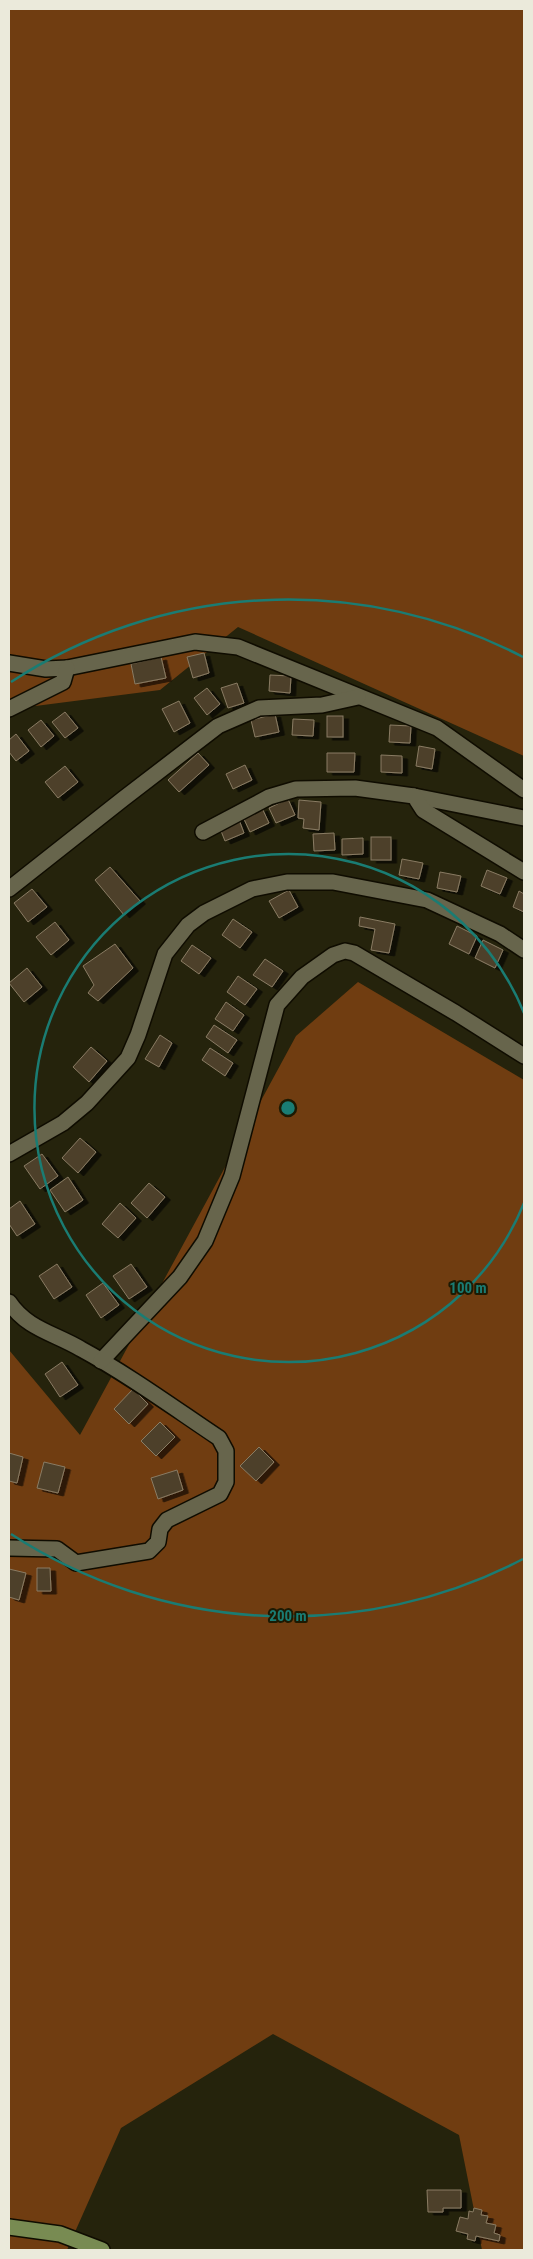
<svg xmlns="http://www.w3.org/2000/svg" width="533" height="2259" viewBox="0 0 533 2259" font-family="'Roboto Condensed',sans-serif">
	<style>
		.forest { fill: #703d11 }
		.building { fill: #4e412b; stroke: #897b63; filter: url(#shadow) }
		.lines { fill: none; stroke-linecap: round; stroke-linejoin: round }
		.minor-casing { stroke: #0f0c00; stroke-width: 18 }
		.major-casing { stroke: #0f0c00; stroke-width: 18 }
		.minor { stroke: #67654c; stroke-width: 15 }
		.major { stroke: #788b52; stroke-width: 15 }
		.ring { fill: none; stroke: #1a7c73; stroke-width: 2.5 }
		.centre { fill: #1a7c73; stroke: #1c1a03; stroke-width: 2.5 }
		.ring-label { font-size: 15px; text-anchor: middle; font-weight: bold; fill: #1a7c73; stroke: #1c1a03; stroke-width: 4; stroke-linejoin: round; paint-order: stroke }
	</style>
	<defs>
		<filter id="shadow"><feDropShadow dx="5.5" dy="3" stdDeviation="0" flood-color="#0009"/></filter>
	</defs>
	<rect width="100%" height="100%" fill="#25230c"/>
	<g class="forest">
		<polygon points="9,9 524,9 524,756 238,627 160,690 12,709 9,707"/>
		<polygon points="358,982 524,1080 524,2250 482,2250 459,2135 273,2034 121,2128 67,2250 9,2250 9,1350 80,1435 296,1036"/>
	</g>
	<g class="building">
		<polygon points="204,653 209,673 193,678 187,657"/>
		<polygon points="161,657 166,678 135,684 131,664"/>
		<polygon points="270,675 291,676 290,693 269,691"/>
		<polygon points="237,683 244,703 228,708 221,688"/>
		<polygon points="207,688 220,704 207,715 194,698"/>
		<polygon points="179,701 190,723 174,732 162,709"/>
		<polygon points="65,712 78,728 65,738 52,722"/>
		<polygon points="275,714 279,732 255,737 251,720"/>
		<rect x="327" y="716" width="16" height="21"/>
		<polygon points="293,719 314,720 313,736 292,735"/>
		<polygon points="41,720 54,736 41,747 28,730"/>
		<polygon points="390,725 411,726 410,743 389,742"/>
		<polygon points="16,734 29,751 16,761 9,752 9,740"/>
		<polygon points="419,746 435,749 432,769 416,766"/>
		<polygon points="198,753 209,765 179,792 168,780"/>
		<polygon points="327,753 355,753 354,772 327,772"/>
		<polygon points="381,755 402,756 402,773 381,772"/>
		<polygon points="245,765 252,780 233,789 226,774"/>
		<polygon points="65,766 78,782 58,798 45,782"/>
		<polygon points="288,799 295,815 276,823 269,808"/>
		<polygon points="299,800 321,802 319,830 303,828 304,819 298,818"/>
		<polygon points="262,808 269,823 250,832 243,817"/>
		<polygon points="238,817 244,833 225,841 219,826"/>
		<polygon points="334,833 335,850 314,851 313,834"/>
		<rect x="371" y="837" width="20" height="23"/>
		<polygon points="363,838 363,854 342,855 342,839"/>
		<polygon points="402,859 423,863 419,879 399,875"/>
		<polygon points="110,867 140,901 124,915 95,880"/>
		<polygon points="487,870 507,878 500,894 481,886"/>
		<polygon points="440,872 461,876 457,892 437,888"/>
		<polygon points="32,889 47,907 28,922 14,903"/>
		<polygon points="289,890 298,907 279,918 269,901"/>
		<polygon points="519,891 524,894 524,912 513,907"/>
		<polygon points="360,917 395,924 389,953 371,950 375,929 359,926"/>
		<polygon points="233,919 252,932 240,948 222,935"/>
		<polygon points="55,922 69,940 51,955 36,937"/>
		<polygon points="457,926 477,936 469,954 449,944"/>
		<polygon points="483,940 503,950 495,968 475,958"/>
		<polygon points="115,944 133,968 98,1001 88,993 94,985 83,966"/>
		<polygon points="192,945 211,958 199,974 181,961"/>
		<polygon points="265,959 283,971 272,987 253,975"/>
		<polygon points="27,968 42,987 24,1002 9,983"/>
		<polygon points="238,976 257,989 245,1005 227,992"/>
		<polygon points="226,1002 244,1015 233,1031 215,1019"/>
		<polygon points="214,1025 237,1040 228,1053 206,1037"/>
		<polygon points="160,1035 172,1043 159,1067 145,1059"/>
		<polygon points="91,1047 107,1061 89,1082 73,1067"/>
		<polygon points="210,1048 233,1063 225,1076 202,1060"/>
		<polygon points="80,1138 96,1152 78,1173 62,1158"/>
		<polygon points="42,1154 58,1176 40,1189 24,1166"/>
		<polygon points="68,1177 83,1200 65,1212 50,1190"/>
		<polygon points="149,1183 165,1197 147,1218 131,1203"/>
		<polygon points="20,1201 35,1224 17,1236 9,1224 9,1209"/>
		<polygon points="120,1203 136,1218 118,1238 102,1224"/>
		<polygon points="57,1264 72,1287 54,1299 39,1276"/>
		<polygon points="131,1264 147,1287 129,1299 113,1276"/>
		<polygon points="103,1283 119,1305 101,1318 86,1295"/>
		<polygon points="62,1362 78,1385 60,1397 45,1374"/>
		<polygon points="133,1389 148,1404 129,1424 114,1409"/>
		<polygon points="160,1422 175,1437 156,1456 141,1441"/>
		<polygon points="259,1447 274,1462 256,1481 240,1466"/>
		<polygon points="9,1453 23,1457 17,1483 9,1481"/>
		<polygon points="44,1462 65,1467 58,1493 37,1488"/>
		<polygon points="177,1470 183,1490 158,1499 151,1478"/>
		<polygon points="37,1568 50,1568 51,1591 37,1591"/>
		<polygon points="9,1569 26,1573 19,1600 9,1597"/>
		<polygon points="427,2190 461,2190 461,2208 443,2208 443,2212 428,2212"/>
		<polygon points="474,2208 482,2210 481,2215 488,2216 486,2223 496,2225 494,2233 500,2235 499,2241 476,2236 475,2241 467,2239 468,2234 456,2231 460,2217 468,2219 469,2211 473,2212"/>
	</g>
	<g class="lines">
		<defs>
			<g id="minor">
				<polyline points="9,663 46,669 67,668 195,642 238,647 437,728 524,790"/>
				<polyline points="9,709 63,682 67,668"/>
				<polyline points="414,796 524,818"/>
				<polyline points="203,832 269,797 296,789 355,788 414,796 423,810 524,872"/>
				<polyline points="9,889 123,799 218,726 259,708 322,705 358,697"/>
				<polyline points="9,1154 63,1123 87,1103 128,1058 138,1035 165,954 188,925 204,913 252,889 287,882 333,882 427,900 500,934 524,950"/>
				<path d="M 9,1302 C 27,1329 54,1333 81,1349 C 129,1375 174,1408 219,1438 L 226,1451 L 226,1482 L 220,1494 L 167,1520 L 160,1529 L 158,1542 L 149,1551 L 76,1563 L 57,1549 L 9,1548"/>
				<polyline points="101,1361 180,1277 205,1241 232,1176 277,1005 302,977 333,955 345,951 354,953 456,1013 524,1056"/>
			</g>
			<polyline id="major" points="9,2227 60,2234 102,2250"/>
		</defs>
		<use href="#minor" class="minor-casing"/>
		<use href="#major" class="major-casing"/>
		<use href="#minor" class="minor"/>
		<use href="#major" class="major"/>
	</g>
	<g class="ring">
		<path d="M524 1203A254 254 0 1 1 524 1013"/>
		<path d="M523 1559A508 508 0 0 1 11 1534M11 682A508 508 0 0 1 523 657"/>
	</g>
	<circle cx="288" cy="1108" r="8" class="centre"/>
	<g class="ring-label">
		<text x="468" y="1293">100 m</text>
		<text x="288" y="1621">200 m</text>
	</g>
	<rect width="533" height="2259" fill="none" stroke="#ebeadb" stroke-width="20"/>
</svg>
